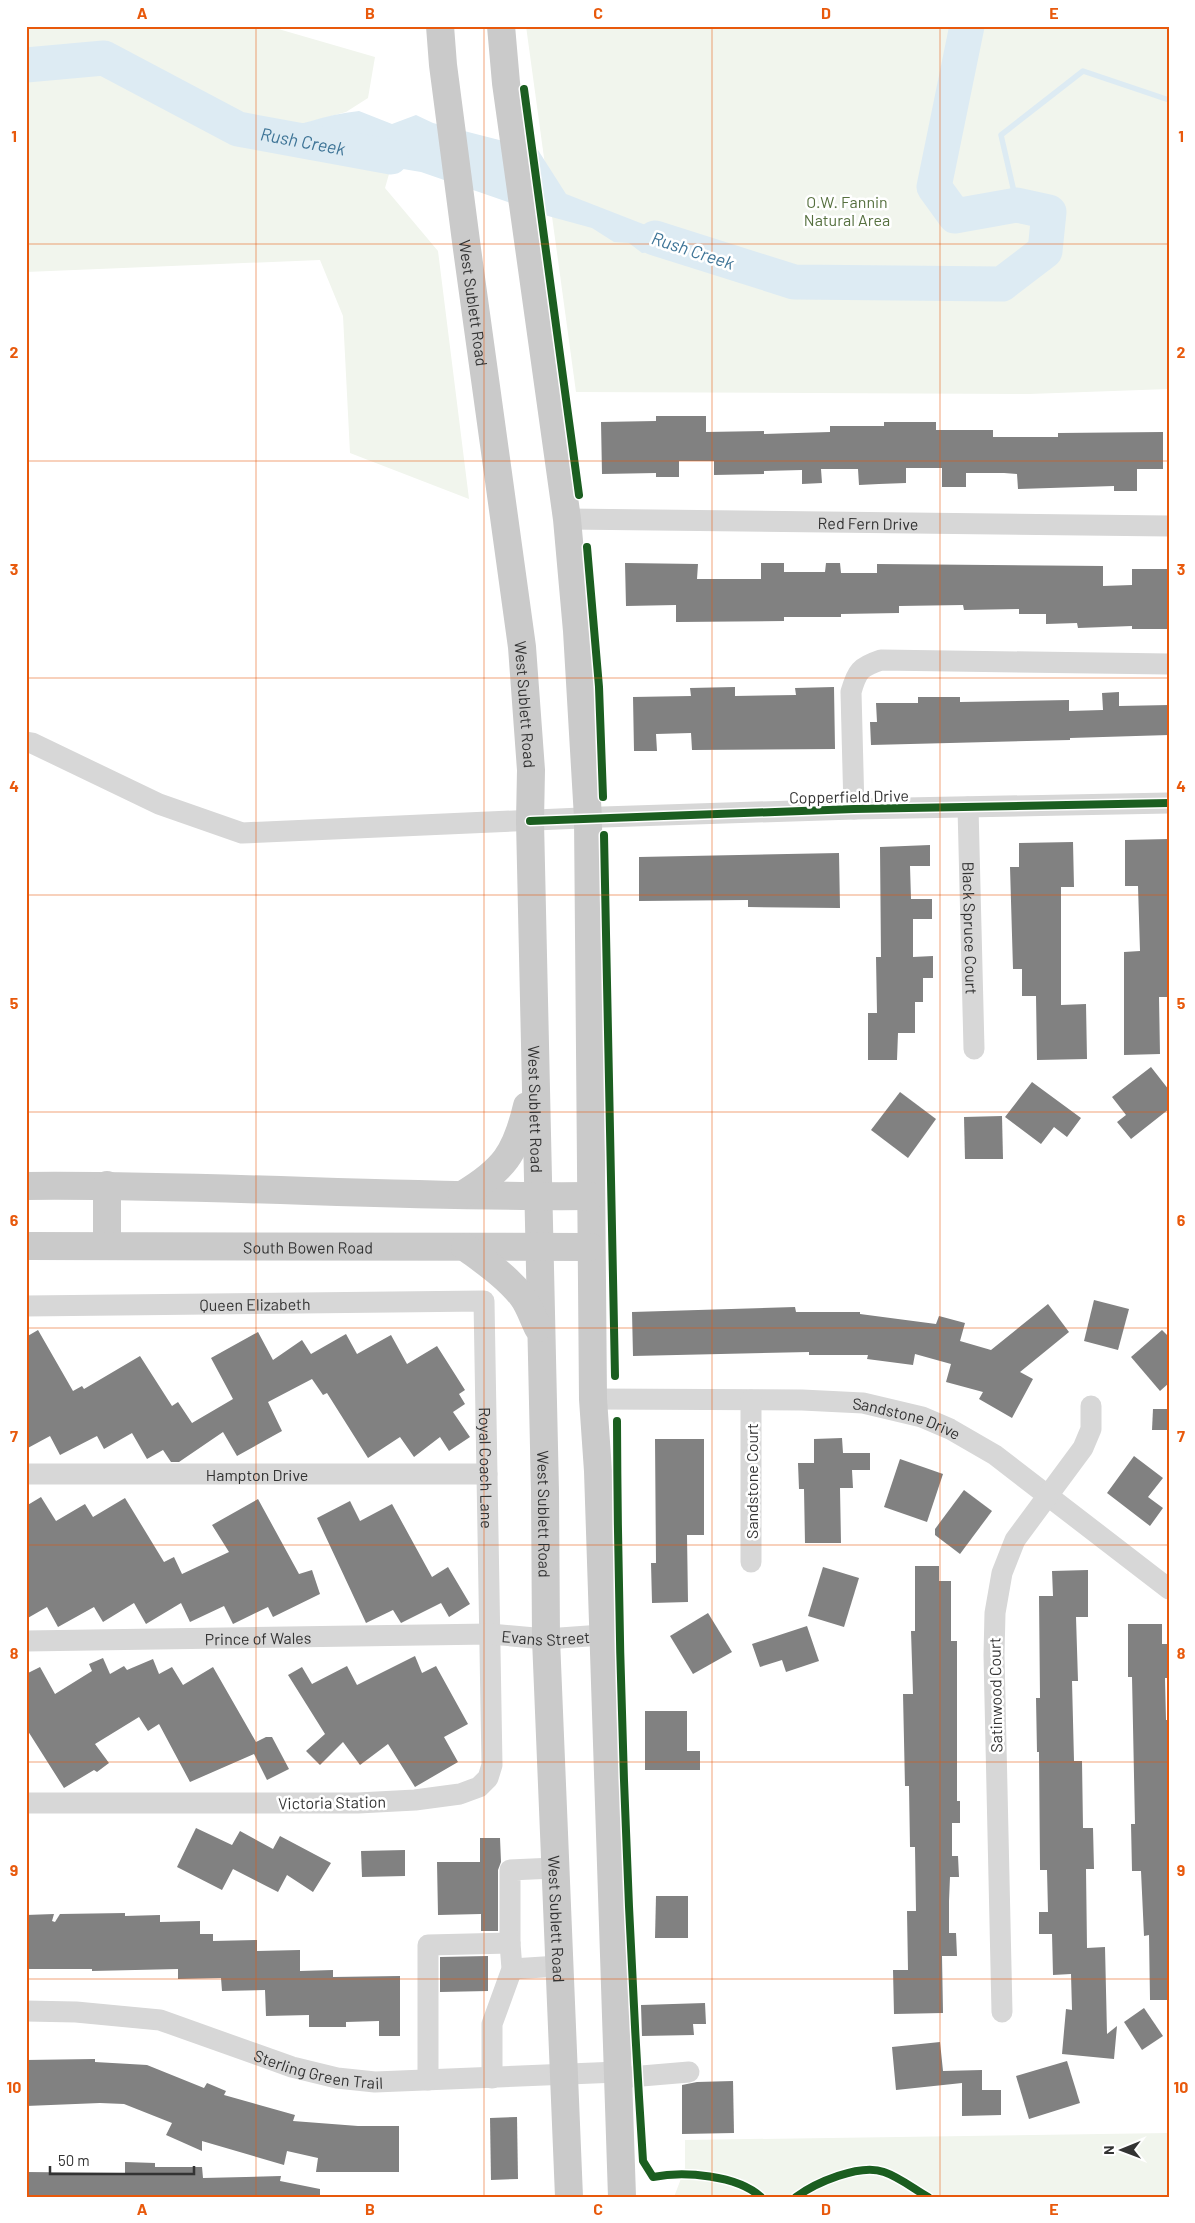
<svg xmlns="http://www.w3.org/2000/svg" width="1195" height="2223" viewBox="0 0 1195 2223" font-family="Barlow,sans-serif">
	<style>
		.green { fill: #f1f5ed }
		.water { fill: #ddebf3 }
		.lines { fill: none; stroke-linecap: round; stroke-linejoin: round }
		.stream { stroke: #ddebf3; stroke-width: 5.5 }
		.river { stroke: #ddebf3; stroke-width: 35 }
		.building { fill: #818181 }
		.minor { stroke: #d7d7d7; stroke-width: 21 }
		.major { stroke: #cacaca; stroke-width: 28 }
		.cycleway-casing { stroke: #fff; stroke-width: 11 }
		.cycleway { stroke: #1b5e20; stroke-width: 8 }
		.grid { fill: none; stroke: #e8590c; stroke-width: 1; stroke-opacity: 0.55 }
		.labels { text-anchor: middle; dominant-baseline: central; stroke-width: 5; stroke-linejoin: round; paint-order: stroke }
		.park-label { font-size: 16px; fill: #56703f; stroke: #fff }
		.street-label { font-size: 16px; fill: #333; stroke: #fff }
		.water-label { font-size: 18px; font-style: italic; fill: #3f7597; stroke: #fff }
		.neatline { fill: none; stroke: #e8590c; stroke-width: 2 }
		.grid-label { font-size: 16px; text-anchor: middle; font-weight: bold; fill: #e8590c }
	</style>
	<rect width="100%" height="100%" fill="#fff"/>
	<g class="green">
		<polygon points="26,26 268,26 375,57 368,98 346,112 280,130 260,131 257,144 294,149 322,140 391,167 385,188 438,251 469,499 350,453 343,316 320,260 26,272"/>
		<polygon points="526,26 1169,26 1169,389 1029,394 576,392"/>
		<polygon points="1169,2133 1169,2197 674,2197 685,2168 685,2140"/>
	</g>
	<path class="water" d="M 359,111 L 392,124 L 416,115 L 433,123 L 538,150 L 566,194 L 702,247 L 699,258 L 670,258 L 656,252 L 642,253 L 629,243 L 614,242 L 592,228 L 548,216 L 421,172 L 391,167 L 322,139 L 294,149 L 257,144 L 260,131 C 294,129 325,114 359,111 Z"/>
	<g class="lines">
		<polyline class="stream" points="1017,205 1001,135 1083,71 1169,100"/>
		<g class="river">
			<path id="s1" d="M 26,65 L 104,58 L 238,129 L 391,157"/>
			<polyline points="655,238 794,282 1002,284 1045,251 1049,212 1017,205 955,216 934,187 967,26"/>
		</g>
	</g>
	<g class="building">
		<polygon points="656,416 706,416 706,432 764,431 764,434 830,432 830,426 884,426 884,422 936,422 936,430 993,430 993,437 1058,437 1058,433 1163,432 1163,469 1137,469 1137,491 1114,491 1114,486 1018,489 1017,474 1004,473 966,473 966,487 942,487 942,468 906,468 906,483 879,484 859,485 858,469 821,469 822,483 802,484 802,470 764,471 764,474 714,475 714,461 679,461 679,477 656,477 656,473 602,474 601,422 656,421"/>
		<polygon points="625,563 698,564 697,579 761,579 761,563 784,563 784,572 825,572 826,563 840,563 841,573 877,573 877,564 1103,566 1103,586 1132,585 1132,569 1169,569 1169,629 1132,629 1132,626 1078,628 1077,623 1046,624 1046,614 1019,614 1019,609 964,610 963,605 899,606 899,613 841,614 841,617 784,617 784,621 676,622 676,605 626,606"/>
		<polygon points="735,687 735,696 796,695 795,688 834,687 835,749 692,750 691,733 656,734 657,751 634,751 633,697 691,696 690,688"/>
		<polygon points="1119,692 1119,706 1169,705 1169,735 1070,738 1070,740 871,745 870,722 877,722 876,703 918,703 918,697 960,697 960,702 1069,700 1069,711 1103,710 1102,693"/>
		<polygon points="1169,839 1169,997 1159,997 1160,1054 1124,1055 1124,952 1140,951 1138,886 1125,886 1125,840"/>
		<polygon points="1073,842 1074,887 1061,887 1061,1005 1086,1004 1087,1059 1037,1060 1036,996 1022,996 1022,969 1013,969 1010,867 1019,867 1019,843"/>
		<polygon points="930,845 930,866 910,866 911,899 932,899 932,919 913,919 913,957 933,956 933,978 923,978 923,1002 915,1002 915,1033 898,1033 897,1060 868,1060 868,1013 877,1013 876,957 881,957 880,847"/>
		<polygon points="839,853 840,908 748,907 748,900 639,901 639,857"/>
		<polygon points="1151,1067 1169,1090 1169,1109 1131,1139 1117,1122 1126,1115 1112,1097"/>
		<polygon points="1032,1082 1081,1118 1067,1137 1054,1127 1041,1144 1005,1117"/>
		<polygon points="900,1092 936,1119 908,1158 871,1130"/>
		<polygon points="1002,1116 1003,1159 965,1159 964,1117"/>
		<polygon points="1094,1300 1129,1309 1118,1350 1084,1341"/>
		<polygon points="1048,1304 1069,1332 1020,1372 1033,1379 1012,1418 979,1399 983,1392 946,1382 951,1364 915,1354 913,1365 867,1359 868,1355 809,1355 809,1352 633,1356 632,1312 795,1307 796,1312 860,1312 860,1314 936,1324 939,1316 965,1323 960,1341 991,1350"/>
		<polygon points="38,1330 73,1391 82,1386 84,1389 140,1356 172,1406 178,1402 192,1423 233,1399 211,1358 258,1332 273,1360 302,1340 311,1354 346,1334 357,1354 391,1335 407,1364 437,1346 465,1390 459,1394 465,1404 453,1412 470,1437 449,1451 440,1437 414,1457 400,1437 368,1458 327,1393 323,1395 312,1379 268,1402 282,1431 237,1456 223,1432 179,1462 171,1462 163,1450 147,1459 132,1433 104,1449 97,1436 60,1455 50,1436 26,1449 26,1337"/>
		<polygon points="1162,1330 1169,1337 1169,1383 1160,1391 1131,1357"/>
		<polygon points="1153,1409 1169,1409 1169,1430 1152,1430"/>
		<polygon points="842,1438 843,1453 870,1453 870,1470 852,1470 853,1488 840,1488 841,1543 805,1543 804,1489 799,1489 798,1463 814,1463 814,1439"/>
		<polygon points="655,1439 704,1439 704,1535 687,1535 688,1602 652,1603 651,1563 656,1563"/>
		<polygon points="1134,1456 1163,1478 1148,1497 1163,1508 1150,1526 1107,1493"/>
		<polygon points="900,1459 943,1474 927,1522 884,1507"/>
		<polygon points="964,1490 992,1511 960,1554 935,1535 935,1529"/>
		<polygon points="41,1497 56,1521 85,1504 93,1517 125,1498 164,1562 174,1557 182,1574 229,1552 212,1525 258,1499 299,1574 312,1570 320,1594 273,1617 268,1607 233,1624 224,1606 190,1622 181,1603 146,1624 134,1603 103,1622 94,1607 58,1627 47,1607 26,1619 26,1506"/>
		<polygon points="350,1501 360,1521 392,1504 432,1577 448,1567 470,1604 449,1617 441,1603 401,1623 393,1610 366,1623 317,1518"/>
		<polygon points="915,1566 939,1566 939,1581 951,1581 951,1641 957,1641 957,1801 960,1801 960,1823 952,1823 952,1856 958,1856 959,1877 950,1877 949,1901 949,1933 956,1933 957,1956 942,1956 943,2013 894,2014 893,1970 908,1970 907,1911 916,1911 915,1847 910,1847 909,1786 905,1786 903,1694 913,1694 911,1631 915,1631"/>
		<polygon points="823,1567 859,1578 844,1627 808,1616"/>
		<polygon points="1088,1570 1088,1617 1076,1617 1078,1681 1072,1681 1074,1761 1082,1761 1083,1828 1093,1828 1094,1869 1086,1869 1087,1948 1105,1947 1107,2034 1117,2026 1114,2059 1062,2054 1066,2009 1072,2010 1071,1974 1053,1975 1052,1934 1039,1934 1039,1912 1048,1912 1047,1870 1040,1870 1039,1752 1037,1752 1036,1698 1040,1698 1039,1596 1053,1596 1052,1571"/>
		<polygon points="708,1613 732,1652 693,1674 670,1636"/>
		<polygon points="1128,1624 1162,1624 1162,1644 1169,1644 1169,1678 1165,1678 1166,1720 1169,1720 1169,2000 1150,2000 1149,1935 1144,1936 1141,1871 1132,1871 1131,1824 1135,1824 1132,1677 1128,1677"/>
		<polygon points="807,1626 819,1661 786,1672 782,1660 760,1667 752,1644"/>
		<polygon points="415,1656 422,1673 436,1666 468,1724 444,1737 458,1762 415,1787 388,1744 360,1765 343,1742 320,1765 306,1751 325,1734 288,1675 302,1667 312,1684 347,1666 357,1685"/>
		<polygon points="103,1658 110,1674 124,1666 127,1670 153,1659 159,1674 172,1667 183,1685 213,1667 256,1742 266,1737 272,1737 289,1769 267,1780 254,1754 190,1782 159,1724 148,1731 139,1717 95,1744 109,1763 97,1772 94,1770 64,1788 26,1728 26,1674 40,1667 55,1694 92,1671 89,1664"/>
		<polygon points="645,1711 687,1711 687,1751 700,1751 700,1770 645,1770"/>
		<polygon points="196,1828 232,1845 240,1831 273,1849 280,1836 331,1863 313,1892 287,1875 278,1892 233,1869 222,1890 177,1867"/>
		<polygon points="480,1838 500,1838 501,1862 498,1870 498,1931 481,1931 481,1914 438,1915 437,1862 480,1862"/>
		<polygon points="405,1850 405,1876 362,1877 361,1851"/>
		<polygon points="656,1896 688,1896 688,1938 655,1938"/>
		<polygon points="125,1913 125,1916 160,1915 160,1922 200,1921 200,1934 213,1934 213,1941 257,1940 257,1951 300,1950 300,1971 333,1970 333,1977 400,1976 400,2036 379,2036 379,2021 346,2022 346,2027 309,2027 309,2015 266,2016 265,1990 222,1991 221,1978 178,1979 178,1969 92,1971 92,1969 26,1969 26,1915 54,1914 52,1921 55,1922 60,1914"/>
		<polygon points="488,1956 488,1991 440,1992 440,1957"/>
		<polygon points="705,2003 706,2024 693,2024 694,2035 642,2036 641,2005"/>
		<polygon points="1144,2008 1163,2036 1142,2050 1124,2022"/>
		<polygon points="940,2042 943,2071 982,2070 982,2090 1001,2090 1001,2115 962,2116 962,2083 896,2090 892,2047"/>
		<polygon points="95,2059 95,2062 147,2065 204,2088 207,2083 226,2091 224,2095 295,2115 293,2121 358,2126 399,2126 399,2172 316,2172 318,2158 287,2151 284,2165 202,2141 202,2151 166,2135 172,2123 124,2104 100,2103 26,2106 26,2060"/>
		<polygon points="1067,2061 1080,2103 1029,2119 1016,2076"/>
		<polygon points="733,2081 734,2133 682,2134 682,2085 697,2082"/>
		<polygon points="517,2117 518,2179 491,2180 490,2118"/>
		<polygon points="125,2162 155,2163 155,2167 202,2167 203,2178 281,2176 280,2181 320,2189 320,2197 26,2197 26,2172 125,2173"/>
	</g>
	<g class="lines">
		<g class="minor">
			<path id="s2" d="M 567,519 L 1169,526"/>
			<polyline points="26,742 32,743 159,804 242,833 603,817 854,809 1169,803"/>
			<path id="s3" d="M 968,807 L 974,1049"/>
			<path d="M 854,809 L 851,692 C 857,671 860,667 881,660 L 1169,664"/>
			<path id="s4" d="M 26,1306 L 484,1301 L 492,1765 L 488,1778 L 479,1787 L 460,1794 L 415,1800 L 358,1803 L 26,1803"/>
			<path id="s5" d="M 593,1399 L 802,1400 L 863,1403 L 922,1417 L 950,1429 L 995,1455 L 1169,1589"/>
			<path id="s6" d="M 26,1474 L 487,1474"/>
			<polyline points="751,1562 751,1400"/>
			<path id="s7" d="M 26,1641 L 490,1634 L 546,1639 L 602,1635"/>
			<polyline points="510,1943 510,1870 554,1868"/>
			<polyline points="512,1969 559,1966"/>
			<path id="s8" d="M 26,2011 L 76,2012 L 160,2020 L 292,2067 L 337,2078 L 375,2082 L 618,2072"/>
			<polyline points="1002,2012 994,1655 995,1613 1002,1573 1015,1540 1083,1448 1091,1429 1091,1406"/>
			<polyline points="618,2078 689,2072"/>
			<polyline points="428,2080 428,1945 510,1943 512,1969 492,2024 492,2078"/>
		</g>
		<g class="major">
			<path id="s9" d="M 440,26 L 443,65 L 467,249 L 522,647 L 531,770 L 530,821 L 545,1492 L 546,1639 L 569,2197"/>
			<polyline points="501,26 506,83 567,519 577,631 588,818 593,1399 598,1471 622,2197"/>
			<path d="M 26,1186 C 214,1184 402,1198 590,1196"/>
			<path d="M 462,1195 C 504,1170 516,1153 527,1106"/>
			<polyline points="107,1245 107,1185"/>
			<path id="s10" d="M 26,1246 L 590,1247"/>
			<path d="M 465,1247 C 485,1262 506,1276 522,1296 C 529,1305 533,1318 538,1328"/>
		</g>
		<defs>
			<g id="cycleway">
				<polyline points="524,89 579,495"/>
				<polyline points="587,547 599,687 603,797"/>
				<polyline points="530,821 854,809 1169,803"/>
				<polyline points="604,835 615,1376"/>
				<path d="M 617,1421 C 618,1668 627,1915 643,2161 L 653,2177 C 684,2171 737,2175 761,2197"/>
				<path d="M 796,2197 C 815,2183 860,2163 884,2172 C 899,2177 914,2189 928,2197"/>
			</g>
		</defs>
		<use href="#cycleway" class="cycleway-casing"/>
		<use href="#cycleway" class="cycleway"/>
	</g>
	<path class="grid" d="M 256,26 L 256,2197M 484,26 L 484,2197M 712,26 L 712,2197M 940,26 L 940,2197M 26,244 L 1169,244M 26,461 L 1169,461M 26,678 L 1169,678M 26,895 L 1169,895M 26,1112 L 1169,1112M 26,1328 L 1169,1328M 26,1545 L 1169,1545M 26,1762 L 1169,1762M 26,1979 L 1169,1979"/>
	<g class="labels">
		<g class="park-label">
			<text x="847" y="201">O.W. Fannin<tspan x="847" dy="18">Natural Area</tspan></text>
		</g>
		<g class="street-label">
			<text stroke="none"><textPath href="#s9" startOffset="279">West Sublett Road</textPath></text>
			<text stroke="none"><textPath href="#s2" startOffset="301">Red Fern Drive</textPath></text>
			<text stroke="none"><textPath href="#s9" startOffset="684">West Sublett Road</textPath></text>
			<text transform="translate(849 796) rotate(-1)">Copperfield Drive</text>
			<text stroke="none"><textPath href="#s3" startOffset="121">Black Spruce Court</textPath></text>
			<text stroke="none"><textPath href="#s9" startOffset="1089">West Sublett Road</textPath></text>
			<text stroke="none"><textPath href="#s10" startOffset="282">South Bowen Road</textPath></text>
			<text stroke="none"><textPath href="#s4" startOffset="229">Queen Elizabeth</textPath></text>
			<text stroke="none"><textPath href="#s5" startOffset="316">Sandstone Drive</textPath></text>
			<text stroke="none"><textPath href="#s4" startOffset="625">Royal Coach Lane</textPath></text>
			<text stroke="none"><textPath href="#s6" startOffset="231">Hampton Drive</textPath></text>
			<text transform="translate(751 1481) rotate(-90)">Sandstone Court</text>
			<text stroke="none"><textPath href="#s9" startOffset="1494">West Sublett Road</textPath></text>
			<text stroke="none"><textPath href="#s7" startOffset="520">Evans Street</textPath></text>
			<text stroke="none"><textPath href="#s7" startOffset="232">Prince of Wales</textPath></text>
			<text transform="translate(995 1695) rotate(-91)">Satinwood Court</text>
			<text transform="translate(332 1802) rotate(-1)">Victoria Station</text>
			<text stroke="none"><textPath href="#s9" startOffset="1899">West Sublett Road</textPath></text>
			<text stroke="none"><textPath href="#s8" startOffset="301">Sterling Green Trail</textPath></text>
		</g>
		<g class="water-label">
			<text stroke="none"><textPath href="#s1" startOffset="296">Rush Creek</textPath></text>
			<text transform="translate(693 250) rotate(18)">Rush Creek</text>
		</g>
	</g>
	<rect width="1195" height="2223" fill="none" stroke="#ffffff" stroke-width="55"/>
	<g transform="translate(1122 2150) rotate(269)" stroke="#ffffff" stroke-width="4" paint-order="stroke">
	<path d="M0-4L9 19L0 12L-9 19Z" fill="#333333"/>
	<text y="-8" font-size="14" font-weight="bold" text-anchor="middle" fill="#333333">N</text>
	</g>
	<path d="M50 2166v8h144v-8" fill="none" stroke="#333333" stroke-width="2.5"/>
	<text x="58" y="2166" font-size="15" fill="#333333" stroke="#ffffff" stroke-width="4" paint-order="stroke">50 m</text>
	<rect x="28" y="28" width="1140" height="2168" class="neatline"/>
	<g class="grid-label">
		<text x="142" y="19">A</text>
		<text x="370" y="19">B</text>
		<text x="598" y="19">C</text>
		<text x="826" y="19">D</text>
		<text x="1054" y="19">E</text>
		<text x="14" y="142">1</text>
		<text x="1181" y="142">1</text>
		<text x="14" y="358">2</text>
		<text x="1181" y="358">2</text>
		<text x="14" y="575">3</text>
		<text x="1181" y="575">3</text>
		<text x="14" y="792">4</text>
		<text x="1181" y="792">4</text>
		<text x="14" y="1009">5</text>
		<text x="1181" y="1009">5</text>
		<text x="14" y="1226">6</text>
		<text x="1181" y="1226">6</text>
		<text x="14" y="1442">7</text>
		<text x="1181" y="1442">7</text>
		<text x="14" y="1659">8</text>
		<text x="1181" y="1659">8</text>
		<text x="14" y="1876">9</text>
		<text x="1181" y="1876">9</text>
		<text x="14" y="2093">10</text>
		<text x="1181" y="2093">10</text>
		<text x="142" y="2215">A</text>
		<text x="370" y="2215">B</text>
		<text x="598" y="2215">C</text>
		<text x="826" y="2215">D</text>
		<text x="1054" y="2215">E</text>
	</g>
</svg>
